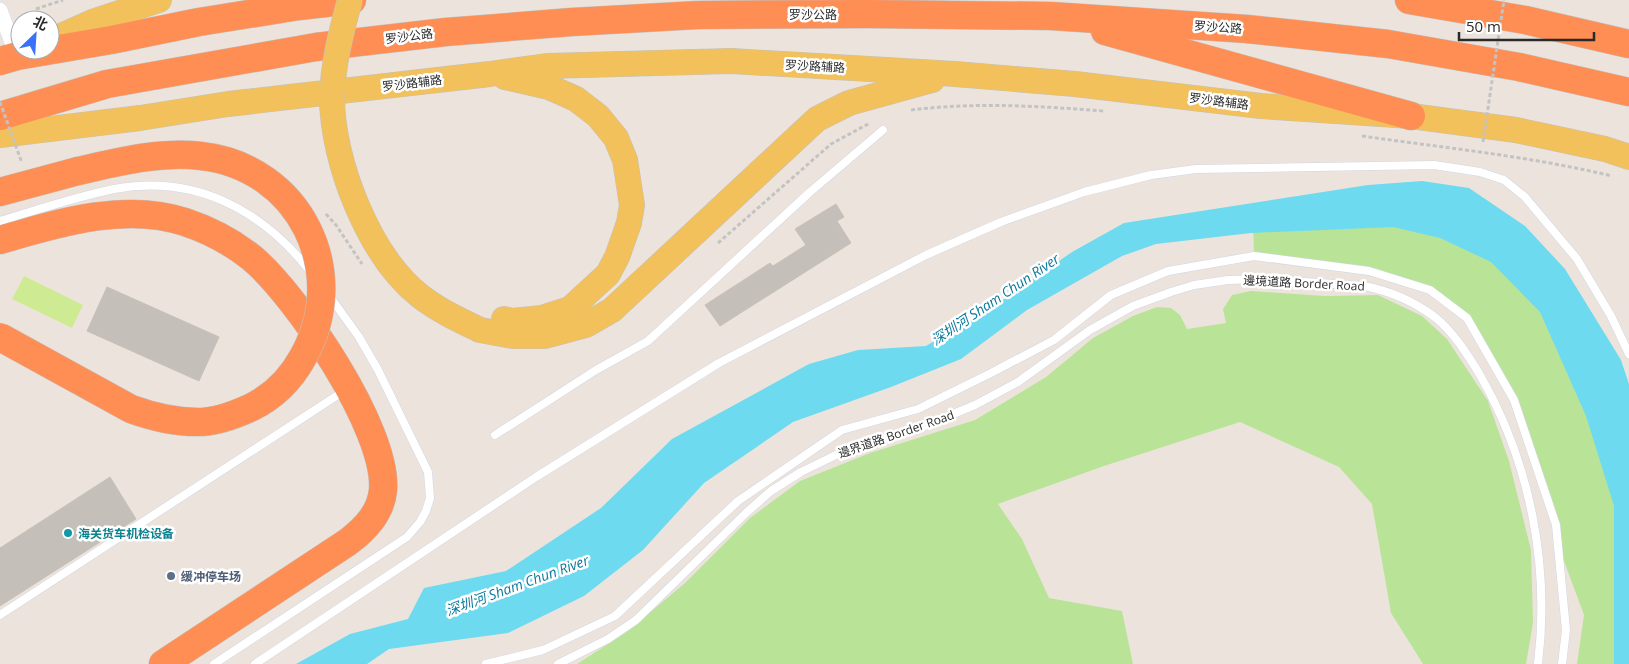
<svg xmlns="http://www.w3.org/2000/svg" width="1629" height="664" viewBox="0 0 1629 664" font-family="'Open Sans','Noto Sans SC',sans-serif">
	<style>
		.green { fill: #b9e498 }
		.pitch { fill: #ceeb93 }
		.water { fill: #6ddaf0 }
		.building { fill: #c4bfb8; stroke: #c8c0b6 }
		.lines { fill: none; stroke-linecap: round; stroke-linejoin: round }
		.lane-casing { stroke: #d1d6e3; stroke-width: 9 }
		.street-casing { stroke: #d1d6e3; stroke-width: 16 }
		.primary-casing { stroke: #c3c3c3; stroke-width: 26 }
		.highway-casing { stroke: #c3c3c3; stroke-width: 29 }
		.path { stroke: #c3c3c3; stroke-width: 3; stroke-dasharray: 4 2.5; stroke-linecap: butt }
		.lane { stroke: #fff; stroke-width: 8 }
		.street { stroke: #fff; stroke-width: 15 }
		.primary { stroke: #f2c15b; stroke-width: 25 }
		.highway { stroke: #ff8e54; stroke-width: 28 }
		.primary-bridge-casing { stroke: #c3c3c3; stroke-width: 26; stroke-linecap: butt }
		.highway-bridge-casing { stroke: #c3c3c3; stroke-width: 29; stroke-linecap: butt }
		.path-bridge { stroke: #c3c3c3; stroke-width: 3; stroke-dasharray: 4 2.5; stroke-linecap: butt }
		.primary-bridge { stroke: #f2c15b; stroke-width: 25 }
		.highway-bridge { stroke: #ff8e54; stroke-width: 28 }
		.culture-dot { fill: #0f9aa8; stroke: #fff; stroke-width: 2 }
		.service-dot { fill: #5c6f8a; stroke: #fff; stroke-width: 2 }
		.labels { text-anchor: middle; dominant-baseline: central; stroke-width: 5; stroke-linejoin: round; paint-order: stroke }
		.street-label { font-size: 12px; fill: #2a2a2a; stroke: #fff }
		.culture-label { font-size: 12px; font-weight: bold; fill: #0d838f; stroke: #fff; text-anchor: start }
		.service-label { font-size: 12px; font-weight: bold; fill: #4e5e75; stroke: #fff; text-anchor: start }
		.water-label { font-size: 14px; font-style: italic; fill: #0b799d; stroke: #fff }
	</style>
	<rect width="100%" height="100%" fill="#ece4dc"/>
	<g class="green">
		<polygon points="1253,219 1484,219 1561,301 1629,480 1629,664 1577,664 1584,615 1558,545 1514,400 1459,312 1415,285 1354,269 1254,256"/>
		<polygon points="1251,291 1325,296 1378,295 1422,316 1447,339 1488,401 1509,461 1531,550 1533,623 1526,664 1423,664 1391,613 1372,504 1339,467 1240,422 1104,466 998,504 1022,539 1049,598 1122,611 1133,664 577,664 628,631 685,583 750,518 800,481 870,453 975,420 1046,377 1093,338 1133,316 1157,307 1171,308 1180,315 1187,329 1226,323 1223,309 1232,295"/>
	</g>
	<polygon class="pitch" points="24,276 83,305 72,328 12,299"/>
	<polygon class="water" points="1422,181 1469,188 1525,226 1565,269 1621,360 1629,384 1629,664 1614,664 1614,506 1586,416 1540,312 1491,262 1440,238 1393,227 1251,233 1156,244 1122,256 1027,310 961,359 891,387 793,422 704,483 643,550 584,596 508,633 389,649 367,664 296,664 350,634 408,619 424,588 506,571 601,508 672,439 809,364 858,350 926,346 1000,302 1072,252 1124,223 1368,185"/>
	<g class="building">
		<polygon points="836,204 844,217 837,221 851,243 720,326 705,305 770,263 773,266 806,245 795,229"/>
		<polygon points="107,287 219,337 199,381 87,331"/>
		<polygon points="110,477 136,519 0,606 0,548"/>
	</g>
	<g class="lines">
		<defs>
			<g id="lane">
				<path d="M 0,221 C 37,210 75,197 114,189 C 194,174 261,209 310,271"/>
				<polyline points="495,435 596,370 648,341 810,192 883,130"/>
				<polyline points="0,615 344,391"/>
				<polyline points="214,664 407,537 420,522 426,511 430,498 428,472 378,370 359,337 328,294"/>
				<polyline points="255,664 536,477 719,363 926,255 1001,222 1084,192 1151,175 1196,169 1434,165 1480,172 1504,180 1525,197 1577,259 1611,316 1629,354"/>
				<polyline points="486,664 543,650 615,616 738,501 842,430 918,409 991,373 1054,340 1111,295 1168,271 1254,256 1369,271 1430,290 1467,318 1514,400 1556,525 1566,630 1562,664"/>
				<path d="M 558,664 L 608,639 L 636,620 L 746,513 L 771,491 L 801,472 L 844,451 L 922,427 L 975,405 L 1018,382 L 1090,330 L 1133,306 L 1171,292 L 1194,285 L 1228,280 L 1259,279 L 1364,286 C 1390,291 1415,302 1436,318 C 1454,333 1468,355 1480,375 C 1530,462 1550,565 1538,664"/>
			</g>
			<polyline id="street" points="0,10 17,56"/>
			<g id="primary">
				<polyline points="50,41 95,21 159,0"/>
				<polyline points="0,135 140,118 228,104 490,74 547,66 731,61 955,74 1075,84 1261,106 1411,116 1516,130 1605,149 1629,157"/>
				<polyline points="504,319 512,321 542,318 570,309 595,286 608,274 617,257 629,223 632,205 625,160 616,138 598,116 576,99 549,87 505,77"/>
				<polyline points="480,330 513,336 545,336 586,325 612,310 817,119 849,103 932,80"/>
			</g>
			<g id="highway">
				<polyline points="1409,0 1525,20 1629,44"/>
				<polyline points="1105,31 1411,116"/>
				<polyline points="0,61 17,56 111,40 199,22 299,6 352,0"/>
				<polyline points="0,116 107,84 316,47 446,32 572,22 698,15 868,14 1051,16 1247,29 1388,44 1519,67 1629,92"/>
				<polyline points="0,192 78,171"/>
				<path d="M 0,240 C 58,223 125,202 185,222 C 209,230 232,242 252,258 C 297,296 388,430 383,490 C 381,513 365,529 348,542 L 163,664"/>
			</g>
		</defs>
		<use href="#lane" class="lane-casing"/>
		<use href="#street" class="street-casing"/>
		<use href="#primary" class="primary-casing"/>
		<use href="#highway" class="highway-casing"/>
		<g class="path">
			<polyline points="36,9 63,0"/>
			<path d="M 911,110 C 976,102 1039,106 1104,111"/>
			<path d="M 1362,136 C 1445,148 1529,156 1612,176"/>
			<polyline points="326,214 336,225 362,264"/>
			<polyline points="718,243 831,144 870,123"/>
		</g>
		<use href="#lane" class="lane"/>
		<use href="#street" class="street"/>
		<use href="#primary" class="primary"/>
		<use href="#highway" class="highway"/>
		<defs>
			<path id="primary-bridge" d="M 350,0 C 341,32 333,64 332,97 C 332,161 369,256 420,296 C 438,310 459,320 480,330"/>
			<path id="highway-bridge" d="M 0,337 L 131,409 C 153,417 175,422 198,422 C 217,422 235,415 252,407 C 274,396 291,379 303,357 C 351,272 300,167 201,156 C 160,151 118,162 78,171"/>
		</defs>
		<use href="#primary-bridge" class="primary-bridge-casing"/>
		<use href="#highway-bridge" class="highway-bridge-casing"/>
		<g class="path-bridge">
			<polyline points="0,102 22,163"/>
			<polyline points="1483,142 1504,0"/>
		</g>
		<use href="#primary-bridge" class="primary-bridge"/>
		<use href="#highway-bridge" class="highway-bridge"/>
	</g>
	<circle class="culture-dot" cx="68" cy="533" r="5"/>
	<circle class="service-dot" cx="171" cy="576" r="5"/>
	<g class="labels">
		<g class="street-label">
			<text x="813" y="14">罗沙公路</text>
			<text transform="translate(1218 27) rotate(4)">罗沙公路</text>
			<text transform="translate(409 36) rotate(-7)">罗沙公路</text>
			<text transform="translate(815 66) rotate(3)">罗沙路辅路</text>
			<text transform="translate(412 83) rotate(-7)">罗沙路辅路</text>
			<text transform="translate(1219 101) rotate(7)">罗沙路辅路</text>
			<text transform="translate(1304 283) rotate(3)">邊境道路 Border Road</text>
			<text transform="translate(896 434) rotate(-19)">邊界道路 Border Road</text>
		</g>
		<g class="culture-label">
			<text x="78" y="533">海关货车机检设备</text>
		</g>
		<g class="service-label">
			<text x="181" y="576">缓冲停车场</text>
		</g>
		<g class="water-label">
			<text transform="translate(995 299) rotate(-34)">深圳河 Sham Chun River</text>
			<text transform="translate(517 585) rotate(-20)">深圳河 Sham Chun River</text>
		</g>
	</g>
	<g transform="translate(35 35) rotate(25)"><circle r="24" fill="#ffffff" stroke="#aaaaaa"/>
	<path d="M0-4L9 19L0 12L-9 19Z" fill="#3970fc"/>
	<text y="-8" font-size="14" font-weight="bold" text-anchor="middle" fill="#2a2a2a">北</text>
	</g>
	<path d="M1459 32v8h135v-8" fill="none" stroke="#2a2a2a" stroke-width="2.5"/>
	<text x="1466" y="32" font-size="15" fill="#2a2a2a" stroke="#ffffff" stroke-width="4" paint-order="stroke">50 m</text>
</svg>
